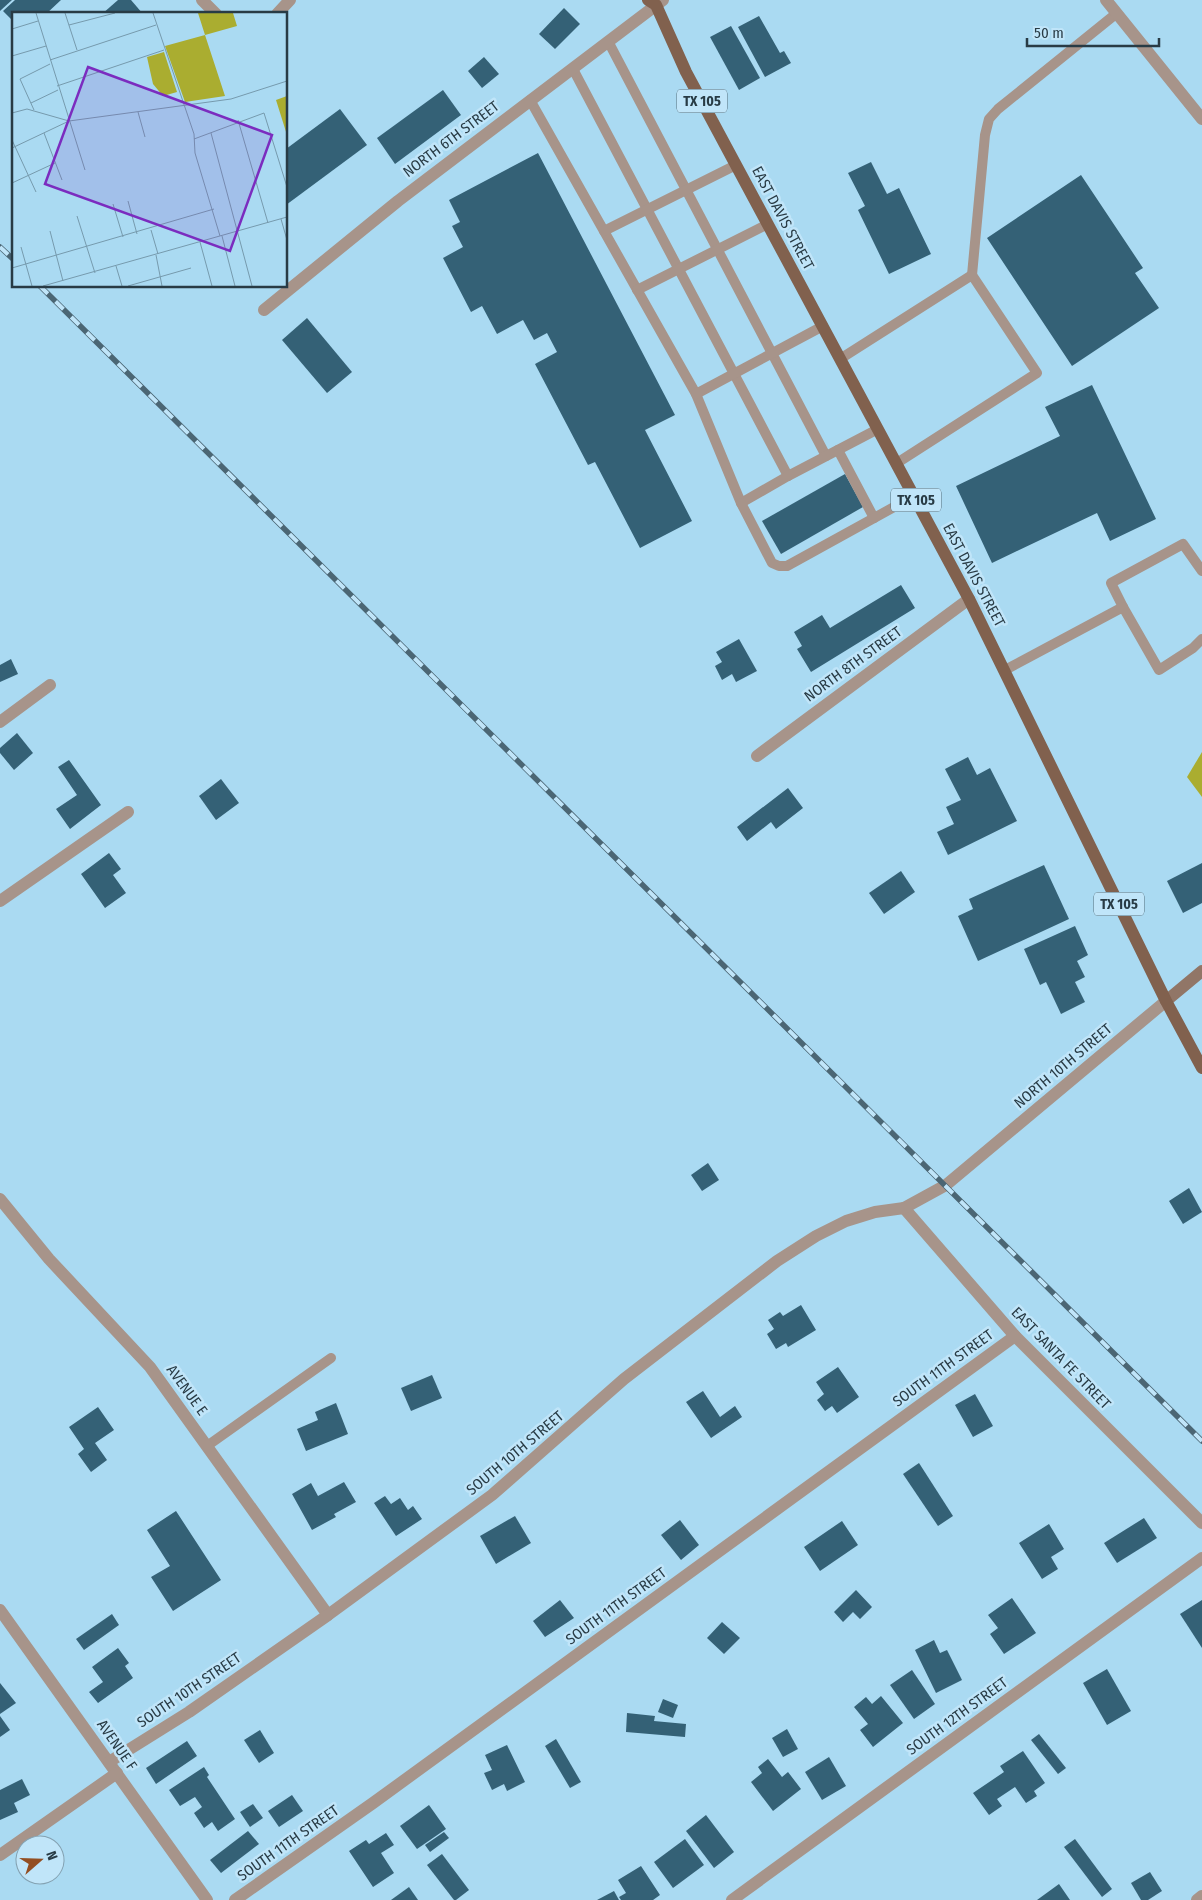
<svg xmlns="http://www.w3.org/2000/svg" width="1202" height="1900" viewBox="0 0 1202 1900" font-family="'Fira Sans Condensed',sans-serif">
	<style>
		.green { fill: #aaad30 }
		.building { fill: #346176 }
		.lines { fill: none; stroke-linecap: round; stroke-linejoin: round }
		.lane { stroke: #a7948a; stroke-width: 10 }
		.street { stroke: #a7948a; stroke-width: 12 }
		.secondary { stroke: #917667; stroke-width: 12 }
		.primary { stroke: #81614e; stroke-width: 12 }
		.rail-casing { stroke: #4b6674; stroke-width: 5.5 }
		.rail { stroke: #c0e5f9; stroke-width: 4; stroke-dasharray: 11; stroke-linecap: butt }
		.labels { text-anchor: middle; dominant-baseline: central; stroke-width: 5; stroke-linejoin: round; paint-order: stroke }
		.shield { fill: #c0e5f9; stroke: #566e7b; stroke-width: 1 }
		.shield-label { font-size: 14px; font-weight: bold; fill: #283b45 }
		.street-label { font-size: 15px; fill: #283b45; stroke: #c0e5f9 }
		.inset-road { fill: none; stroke: #769aad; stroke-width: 1 }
		.view { fill: #7b2cbf; fill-opacity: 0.15; stroke: #7b2cbf; stroke-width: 2.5 }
		.inset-edge { fill: none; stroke: #283b45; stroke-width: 2.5 }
	</style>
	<rect width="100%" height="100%" fill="#aadaf2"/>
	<polygon class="green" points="1202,752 1202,797 1187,777"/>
	<g class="building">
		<polygon points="0,0 12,0 0,11"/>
		<polygon points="15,0 61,0 46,14 14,14 14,22 3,11"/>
		<polygon points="118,0 131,0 143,14 102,14"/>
		<polygon points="564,8 580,24 555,49 539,34"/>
		<polygon points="759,16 780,53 784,51 791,63 765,77 738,27"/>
		<polygon points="731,26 760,78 739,90 710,37"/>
		<polygon points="484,57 499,74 482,88 468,71"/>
		<polygon points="443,90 461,115 395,164 377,138"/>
		<polygon points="340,109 367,145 286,205 286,149"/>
		<polygon points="538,153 675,415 645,430 692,521 640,548 595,462 588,465 535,364 557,352 547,333 534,340 523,320 497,334 482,306 471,312 443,258 463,247 452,226 460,222 449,200"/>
		<polygon points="871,162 887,194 899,188 931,254 889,274 858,210 865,206 848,173"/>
		<polygon points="1081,175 1143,268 1135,273 1159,308 1072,366 987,238"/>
		<polygon points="307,318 352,372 327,393 282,340"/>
		<polygon points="1092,385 1156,519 1110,541 1097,513 992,563 956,486 1060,436 1045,407"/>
		<polygon points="845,474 863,507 781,554 762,521"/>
		<polygon points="901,585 915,608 811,672 797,649 802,646 794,632 822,615 830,628"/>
		<polygon points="739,639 757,671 736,682 732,674 722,680 715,666 722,662 716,652"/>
		<polygon points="11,659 18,674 0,682 0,665"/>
		<polygon points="17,733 33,753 14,770 0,753 0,748"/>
		<polygon points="968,757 977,775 990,768 1017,821 948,855 937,832 954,824 946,807 961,800 945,769"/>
		<polygon points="69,760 101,805 70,829 56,809 77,795 58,767"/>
		<polygon points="221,779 239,803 216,820 199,796"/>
		<polygon points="788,788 803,808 776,829 771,822 747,841 737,827"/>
		<polygon points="109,853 121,869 113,875 126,893 105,908 81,874"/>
		<polygon points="1202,863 1202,903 1183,913 1167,881"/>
		<polygon points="1044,865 1069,919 978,961 958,916 973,909 969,899"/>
		<polygon points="901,871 915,892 884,914 869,893"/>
		<polygon points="1075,926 1088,955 1077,961 1085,977 1075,982 1085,1002 1061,1014 1046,982 1040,985 1024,949"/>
		<polygon points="708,1163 719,1180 702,1191 691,1175"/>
		<polygon points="1189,1188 1202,1212 1183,1224 1169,1201"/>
		<polygon points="801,1305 816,1330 788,1347 786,1343 776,1349 767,1334 774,1329 768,1320 780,1312 783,1316"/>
		<polygon points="838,1367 859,1397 837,1413 832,1406 825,1411 817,1400 824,1394 816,1382"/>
		<polygon points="432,1375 442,1398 411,1411 401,1388"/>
		<polygon points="703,1391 720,1417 735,1406 742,1417 711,1438 686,1402"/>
		<polygon points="975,1394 993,1426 973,1437 955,1405"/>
		<polygon points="336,1403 348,1434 306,1451 297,1429 318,1420 315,1412"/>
		<polygon points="98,1407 114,1430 95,1443 107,1460 91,1472 78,1454 84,1449 69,1427"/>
		<polygon points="919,1463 953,1516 938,1526 903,1474"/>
		<polygon points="344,1482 356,1502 334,1514 336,1517 312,1530 292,1494 311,1483 318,1496"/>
		<polygon points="385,1496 391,1504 400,1498 408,1510 413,1506 422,1519 396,1536 374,1503"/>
		<polygon points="176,1511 221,1580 173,1611 151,1577 170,1566 147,1530"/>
		<polygon points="515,1516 531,1543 496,1564 480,1536"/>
		<polygon points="1144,1518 1157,1538 1117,1563 1104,1543"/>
		<polygon points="680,1520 699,1545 681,1560 661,1535"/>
		<polygon points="842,1521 858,1545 820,1571 804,1547"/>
		<polygon points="1049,1524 1064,1549 1051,1557 1058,1569 1042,1579 1019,1543"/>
		<polygon points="856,1590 872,1607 860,1619 853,1612 843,1622 834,1612"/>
		<polygon points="1012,1598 1036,1633 1004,1654 990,1634 998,1628 988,1615"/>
		<polygon points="560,1600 574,1618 545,1637 533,1621"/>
		<polygon points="1202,1600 1202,1648 1180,1614"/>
		<polygon points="112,1614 119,1625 84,1650 76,1639"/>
		<polygon points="722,1622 740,1638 724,1654 707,1638"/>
		<polygon points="934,1640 940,1653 947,1650 962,1680 936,1693 915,1650"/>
		<polygon points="118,1648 129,1663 125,1666 133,1678 98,1703 89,1692 103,1682 92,1667"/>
		<polygon points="1107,1669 1131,1711 1107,1725 1083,1683"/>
		<polygon points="912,1670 935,1704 914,1719 890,1685"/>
		<polygon points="0,1683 16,1703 0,1714"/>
		<polygon points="881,1696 903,1723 873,1747 860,1730 868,1724 854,1707 866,1697 872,1704"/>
		<polygon points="663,1699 678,1705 673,1718 658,1712"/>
		<polygon points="627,1713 655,1716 654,1721 686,1724 685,1737 626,1732"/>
		<polygon points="0,1716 10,1730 0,1737"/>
		<polygon points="787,1729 798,1749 783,1757 772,1738"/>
		<polygon points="260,1730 274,1753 259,1763 244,1740"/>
		<polygon points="1039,1734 1066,1768 1058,1774 1031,1740"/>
		<polygon points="556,1739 581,1782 570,1788 545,1746"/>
		<polygon points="187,1741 197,1756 156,1784 146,1768"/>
		<polygon points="507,1745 525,1782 507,1791 504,1784 492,1790 484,1773 492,1770 485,1755"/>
		<polygon points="1023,1751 1045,1783 1034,1791 1037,1796 1026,1803 1015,1787 997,1799 1002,1806 989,1815 973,1793 1004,1772 1000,1766"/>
		<polygon points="829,1757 846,1786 822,1800 805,1772"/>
		<polygon points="768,1759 782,1777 788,1772 801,1789 773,1811 751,1782 762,1773 758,1767"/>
		<polygon points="204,1767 209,1775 207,1777 235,1819 218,1831 212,1822 204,1828 194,1813 202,1807 195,1797 180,1806 169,1790"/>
		<polygon points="22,1779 30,1795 14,1803 18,1812 0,1820 0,1790"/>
		<polygon points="292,1795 303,1811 279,1827 268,1811"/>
		<polygon points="253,1804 263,1818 250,1827 240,1812"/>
		<polygon points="429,1805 446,1829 417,1849 400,1826"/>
		<polygon points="706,1815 734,1852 714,1868 686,1831"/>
		<polygon points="248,1831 259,1844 221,1873 210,1860"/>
		<polygon points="444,1832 449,1838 430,1852 425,1845"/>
		<polygon points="386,1833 394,1845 381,1853 394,1873 373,1887 349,1851 366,1840 369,1844"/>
		<polygon points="685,1839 704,1865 673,1888 654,1862"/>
		<polygon points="1075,1839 1112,1889 1102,1897 1064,1847"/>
		<polygon points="442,1854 469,1890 456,1900 454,1900 427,1865"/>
		<polygon points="641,1866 660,1895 653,1900 621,1900 619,1897 626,1893 618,1880"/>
		<polygon points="1150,1872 1162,1891 1148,1900 1141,1900 1131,1883"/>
		<polygon points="1059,1884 1070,1900 1037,1900"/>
		<polygon points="409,1887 418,1900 391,1900"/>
		<polygon points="614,1891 619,1900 597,1900"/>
	</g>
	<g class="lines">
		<g class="lane">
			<polyline points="609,43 826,456"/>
			<polyline points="573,69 788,476"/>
			<polyline points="530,100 696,394 741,503 788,476 878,429"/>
			<polyline points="604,231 736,165"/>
			<polyline points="972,275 985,135 989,119 998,109 1117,13"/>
			<polyline points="637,290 768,224"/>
			<polyline points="840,359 972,275 1037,373 897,463"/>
			<polyline points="696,394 823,326"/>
			<polyline points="838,450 874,518"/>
			<polyline points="741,503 772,563 779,566 787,566 914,496"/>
			<polyline points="1123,607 1111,583 1183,544 1202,571"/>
			<polyline points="1005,670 1123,607 1159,670 1193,648 1202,639"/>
			<polyline points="207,1446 331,1358"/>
		</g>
		<g class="street">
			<polyline points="202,0 216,14"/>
			<polyline points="1106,0 1202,119"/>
			<polyline points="277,14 290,0"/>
			<polyline points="264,310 398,201 663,0"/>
			<polyline points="0,722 50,685"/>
			<polyline points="757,756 969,599"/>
			<polyline points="0,901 128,812"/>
			<polyline points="0,1199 49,1259 150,1367 328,1615"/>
			<polyline points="904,1208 1015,1336 1202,1523"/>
			<polyline points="0,1610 207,1900"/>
			<polyline points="109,1762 189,1712 328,1615 492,1495 624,1379 777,1261 816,1236 846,1221 875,1212 904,1208 946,1185 1166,1001"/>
			<polyline points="0,1855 117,1773"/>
			<polyline points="235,1900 373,1803 1015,1336"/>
			<polyline points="732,1900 1202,1558"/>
			<polyline points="1197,1900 1202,1896"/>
		</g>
		<polyline class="secondary" points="1166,1001 1202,971"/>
		<polyline class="primary" points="648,0 656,5 686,72 969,599 1166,1001 1202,1068"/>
		<defs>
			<g id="rail">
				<polyline points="0,247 14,260"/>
				<polyline points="40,286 1202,1441"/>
			</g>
		</defs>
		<use href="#rail" class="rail-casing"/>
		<use href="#rail" class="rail"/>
	</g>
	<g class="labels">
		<g class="shield">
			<rect x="677" y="89.5" width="50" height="23" rx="4"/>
			<rect x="891" y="488.5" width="50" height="23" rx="4"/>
			<rect x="1094" y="892.5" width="50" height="23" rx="4"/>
		</g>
		<g class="shield-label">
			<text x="702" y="101">TX 105</text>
			<text x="916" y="500">TX 105</text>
			<text x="1119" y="904">TX 105</text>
		</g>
		<g class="street-label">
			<text transform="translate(451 139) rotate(-37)">NORTH 6TH STREET</text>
			<text transform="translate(783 218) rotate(62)">EAST DAVIS STREET</text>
			<text transform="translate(974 575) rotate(62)">EAST DAVIS STREET</text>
			<text transform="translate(853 664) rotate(-36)">NORTH 8TH STREET</text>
			<text transform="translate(1063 1066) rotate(-40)">NORTH 10TH STREET</text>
			<text transform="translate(1061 1358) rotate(46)">EAST SANTA FE STREET</text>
			<text transform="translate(943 1368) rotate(-36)">SOUTH 11TH STREET</text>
			<text transform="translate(187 1390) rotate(54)">AVENUE E</text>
			<text transform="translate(515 1453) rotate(-40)">SOUTH 10TH STREET</text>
			<text transform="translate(616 1606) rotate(-36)">SOUTH 11TH STREET</text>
			<text transform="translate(189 1690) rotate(-34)">SOUTH 10TH STREET</text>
			<text transform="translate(957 1716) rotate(-36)">SOUTH 12TH STREET</text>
			<text transform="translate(117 1745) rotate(55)">AVENUE F</text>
			<text transform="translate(288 1843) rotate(-35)">SOUTH 11TH STREET</text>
		</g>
	</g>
	<g transform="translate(12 12)">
		<rect width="275" height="275" fill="#aadaf2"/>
		<path d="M 186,1 L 221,1 L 225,14 L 193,23 L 213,84 L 173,90 L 153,34 L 193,23 ZM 152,40 L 165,80 L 151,84 L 141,72 L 135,45 ZM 275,84 L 275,123 L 264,88 Z" fill="#aaad30"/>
		<path class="inset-road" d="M 24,1 L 73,158M 53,1 L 65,38M 141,1 L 182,122 L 183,141 L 208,224M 57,13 L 103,1M 0,17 L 26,9M 0,44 L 34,34M 38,48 L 144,13M 8,67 L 22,98M 8,67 L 38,52M 45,74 L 152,38M 19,91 L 46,78M 126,100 L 133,125M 0,101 L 15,97 L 57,109M 226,108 L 256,211M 32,121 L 50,168M 199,121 L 240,274M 182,127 L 252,101 L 275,175M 0,128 L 24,180M 0,136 L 57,109 L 219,87 L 275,69M 0,171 L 43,151M 116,189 L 125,222M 101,192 L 111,225M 65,204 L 83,261M 269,207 L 275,228M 139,218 L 146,242M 38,219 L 51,269M 210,224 L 223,274M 188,230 L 200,274M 9,235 L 20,274M 144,243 L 150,274M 104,254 L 110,274M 0,256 L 202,197M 31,274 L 275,205M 116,274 L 179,256"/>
		<path class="view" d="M 76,55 L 260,123 L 218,239 L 33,172 Z"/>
		<rect width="275" height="275" class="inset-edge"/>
	</g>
	<g transform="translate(40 1860) rotate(70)"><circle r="24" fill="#c0e5f9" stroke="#83a1b1"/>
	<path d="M0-4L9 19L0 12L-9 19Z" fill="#934e22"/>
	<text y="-8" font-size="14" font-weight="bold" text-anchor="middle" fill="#283b45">N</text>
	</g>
	<path d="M1027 38v8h132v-8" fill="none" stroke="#283b45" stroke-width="2.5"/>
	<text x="1034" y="38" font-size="15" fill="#283b45" stroke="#c0e5f9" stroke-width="4" paint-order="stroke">50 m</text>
</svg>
